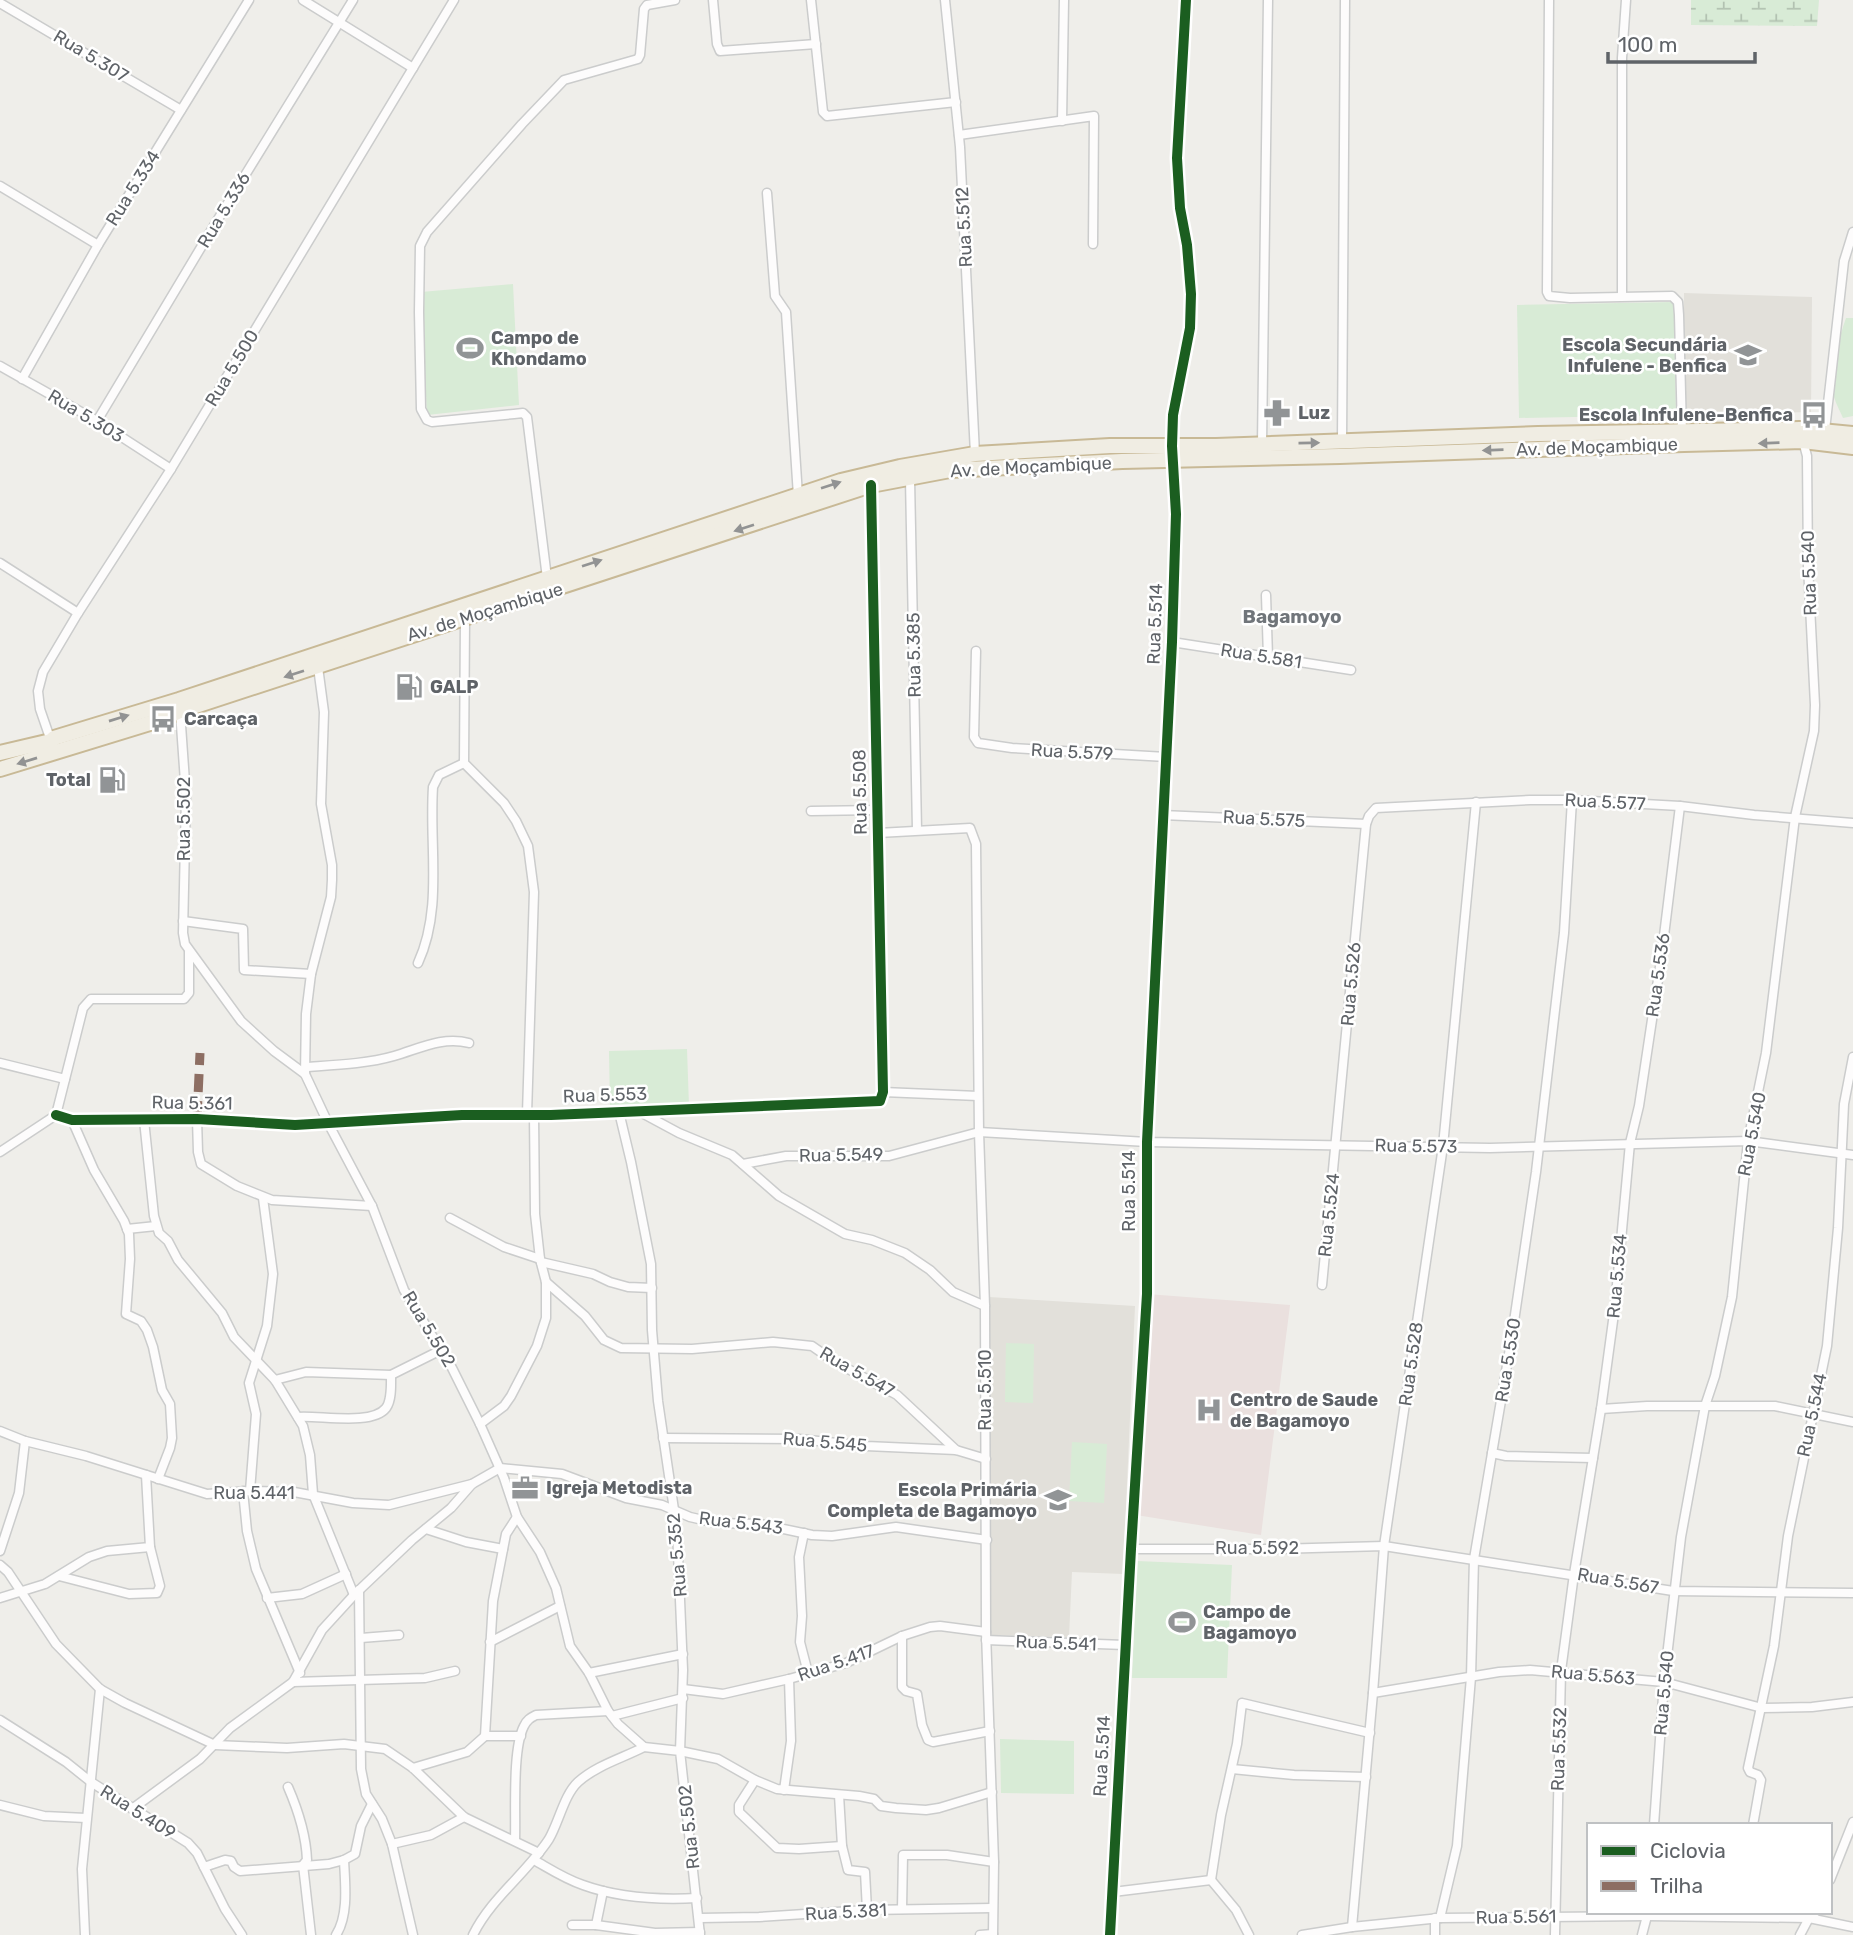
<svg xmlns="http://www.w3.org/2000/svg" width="1853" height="1935" viewBox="0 0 1853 1935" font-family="Rubik,sans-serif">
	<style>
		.education { fill: #e2e0da }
		.medical { fill: #eae0de }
		.green { fill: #d8ebd6 }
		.wetland { fill: url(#wetland-marsh) }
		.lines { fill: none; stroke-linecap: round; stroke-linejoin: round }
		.street-casing { stroke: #cbcccc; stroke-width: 11 }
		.highway-casing { stroke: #c8b996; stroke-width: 18 }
		.street { stroke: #fdfcfc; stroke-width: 8 }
		.highway { stroke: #f0ede3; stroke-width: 14 }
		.quiet { stroke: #8d6e63; stroke-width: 9; stroke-dasharray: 18 9; stroke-linecap: butt }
		.cycleway-casing { stroke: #fff; stroke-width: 15 }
		.cycleway { stroke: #1b5e20; stroke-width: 10 }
		.oneway { fill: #929393 }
		.labels { text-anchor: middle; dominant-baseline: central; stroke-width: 5; stroke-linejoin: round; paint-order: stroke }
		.street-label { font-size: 18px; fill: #5f6368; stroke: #fff }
		.poi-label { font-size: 18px; font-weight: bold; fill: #5f6368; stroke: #fff; text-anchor: start }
		.neighbourhood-label { font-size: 19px; font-weight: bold; fill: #70757a; stroke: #fff }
	</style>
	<defs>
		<pattern id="wetland-marsh" width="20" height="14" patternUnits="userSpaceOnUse" patternTransform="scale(1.75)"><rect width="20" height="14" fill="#d8ebd6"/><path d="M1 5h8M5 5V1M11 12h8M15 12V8" fill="none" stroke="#b2c2b1"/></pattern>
	</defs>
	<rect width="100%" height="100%" fill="#efeeea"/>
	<g class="education">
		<polygon points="1684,293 1812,297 1811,412 1684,415"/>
		<polygon points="989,1297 1135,1306 1123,1574 1072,1572 1069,1637 989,1635"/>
	</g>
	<polygon class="medical" points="1147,1294 1290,1305 1261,1535 1136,1515"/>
	<g class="green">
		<polygon points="513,284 519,405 427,415 421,292"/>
		<polygon points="1674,302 1676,415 1519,418 1517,305"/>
		<path d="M 1846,318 L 1853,318 L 1853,416 L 1843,418 C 1840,411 1836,404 1834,397 C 1829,372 1838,341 1846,318 Z"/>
		<polygon points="687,1049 689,1106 610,1108 609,1051"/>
		<polygon points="1006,1343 1034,1344 1033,1403 1005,1402"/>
		<polygon points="1072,1442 1107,1444 1104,1503 1069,1501"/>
		<polygon points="1137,1561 1232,1565 1227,1678 1132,1678"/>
		<polygon points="1000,1739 1074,1741 1074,1794 1001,1793"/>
	</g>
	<polygon class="wetland" points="1691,0 1819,0 1817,26 1691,25"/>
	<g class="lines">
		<defs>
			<g id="street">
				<polyline points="303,0 413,68"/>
				<polyline points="713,0 717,44 720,51 816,44"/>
				<polyline points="811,0 823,112 827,116 956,102"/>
				<polyline points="945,0 960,147 975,454"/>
				<polyline points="1549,0 1547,292 1549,296 1570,298 1672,296 1678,302 1679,315 1682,432"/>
				<polyline points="0,3 181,110"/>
				<polyline points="1062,121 1064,0"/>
				<polyline points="959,135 1094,116 1093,244"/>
				<polyline points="0,186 98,245"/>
				<polyline points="767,193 775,296 786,312 798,496"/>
				<polyline points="1622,296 1622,58 1626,0"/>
				<polyline points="0,366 97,421 171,469"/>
				<polyline points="22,379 98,245 249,0"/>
				<polyline points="97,421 215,224 353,0"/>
				<polyline points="1825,430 1844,261 1853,232"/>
				<polyline points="1342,442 1345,0"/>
				<polyline points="1262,444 1268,0"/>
				<polyline points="910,479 917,830"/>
				<polyline points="0,563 78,613"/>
				<polyline points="547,578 527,417 523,413 514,414 432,422 427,420 421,409 419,312 420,246 427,232 522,124 564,80 638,59 640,55 644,9 647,5 675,0"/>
				<polyline points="1266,595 1268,657"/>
				<polyline points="465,618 464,763 504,803 516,821 528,846 534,892 527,1114"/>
				<polyline points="1172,642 1351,670"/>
				<polyline points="976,651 974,737 978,743 1012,748 1166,757"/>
				<polyline points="180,711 186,796 183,933 185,944 241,1021 274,1051 305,1074 328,1123 372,1206 404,1290 452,1368 480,1424 504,1478 517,1517 540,1552 556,1588 570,1646 589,1673 608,1711 618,1724 644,1747 680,1751 700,1935"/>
				<polyline points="51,741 40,709 38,691 43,672 78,613 171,469 454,0"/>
				<polyline points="811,811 878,810"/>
				<polyline points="1162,815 1366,824"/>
				<polyline points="878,833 970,828 976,844 979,1132 985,1306 986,1632 994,1862 993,1935"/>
				<polyline points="183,921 243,929 244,970 311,974"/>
				<path d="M 418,963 C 443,909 429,846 433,787 L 439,775 L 464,763"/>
				<polyline points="0,1063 65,1079"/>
				<path d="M 306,1067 C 335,1065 366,1064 394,1056 C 419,1049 442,1036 469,1043"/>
				<polyline points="305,1074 306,1014 311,974 331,897 332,880 332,865 321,804 324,712 318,667"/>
				<polyline points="883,1092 978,1096"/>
				<polyline points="619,1112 631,1162 651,1264 652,1330 658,1401 677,1530 683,1670 680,1751 718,1759 755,1780 777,1789 859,1796 874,1799 881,1806 896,1808 926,1810 939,1808 992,1792"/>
				<polyline points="640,1112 679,1133 732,1155 779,1196 845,1234 872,1240 905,1253 930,1270 953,1292 985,1306"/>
				<polyline points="56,1115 72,1120 197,1119 295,1125 462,1115 551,1115 880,1101 883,1092 871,485"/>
				<polyline points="197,1119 198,1152 201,1164 237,1186 272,1200 372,1206"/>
				<polyline points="72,1120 94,1170 124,1221 129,1234 130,1259 126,1314 141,1321 147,1330 153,1347 162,1390 170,1404 172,1438 170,1448 158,1479"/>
				<polyline points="144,1120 154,1216 159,1233 168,1241 178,1260 222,1313 234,1337 275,1380 303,1426 310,1455 313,1494 354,1595"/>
				<polyline points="0,1152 56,1115 83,1008 91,999 184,999 189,993 189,952"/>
				<polyline points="743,1164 786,1156 889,1156 979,1132 1147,1142 1490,1148 1748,1141 1853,1155"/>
				<polyline points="450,1218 504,1247 540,1259"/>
				<polyline points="127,1229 156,1226"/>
				<polyline points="541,1262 593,1274 610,1282 628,1287 652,1288"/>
				<polyline points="546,1282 585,1316 604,1340 621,1348 692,1349 773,1342 812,1346 835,1362 897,1395 956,1450"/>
				<polyline points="1322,1285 1366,824 1369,816 1376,808 1530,800 1572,800 1680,806 1754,815 1853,823"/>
				<polyline points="275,1380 306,1372 391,1375 441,1350"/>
				<polyline points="1601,1409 1647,1406 1775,1406 1853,1422"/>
				<path d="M 298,1417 C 319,1415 372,1426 386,1408 C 392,1400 391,1384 391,1375"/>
				<polyline points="480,1424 504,1406 511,1396 537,1346 546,1318 546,1282 540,1259 535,1214 534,1114"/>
				<polyline points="0,1431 25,1441 86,1456 207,1494 250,1491 294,1492 353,1503 389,1505 472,1484"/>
				<polyline points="663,1438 799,1439 866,1446 956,1450 986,1459"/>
				<polyline points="1492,1453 1506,1456 1593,1458"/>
				<polyline points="243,1491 247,1531 256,1569 300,1673"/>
				<polyline points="250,1491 256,1414 249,1383 267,1326 273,1274 263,1198"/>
				<polyline points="426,1529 466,1542 503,1549"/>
				<polyline points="804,1533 799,1557 802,1616 800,1642 808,1673"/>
				<polyline points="1131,1549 1276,1549 1384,1546 1673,1591 1853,1593"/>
				<polyline points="0,1551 19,1493 25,1441"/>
				<polyline points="0,1565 8,1572 56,1644 100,1689 125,1703 215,1745 287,1748 344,1744 385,1749 413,1768 464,1817 539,1853"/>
				<polyline points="59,1576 129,1594 157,1593 160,1586 150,1547"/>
				<polyline points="359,1590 361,1769 366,1794 382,1819 392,1844 413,1935"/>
				<polyline points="0,1598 45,1584 89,1557 107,1551 150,1547 146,1475"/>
				<polyline points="267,1598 302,1594 346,1574"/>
				<polyline points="902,1636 902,1687 906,1691 917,1694 922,1725 928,1740 933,1742 990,1731"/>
				<polyline points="361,1638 399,1635"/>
				<polyline points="986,1640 1125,1645"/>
				<polyline points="490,1642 560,1606"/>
				<polyline points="589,1673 683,1654"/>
				<polyline points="293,1682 425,1678 455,1671"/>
				<polyline points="683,1689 723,1694 789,1679 846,1663 902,1636 930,1627 940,1626 986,1632"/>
				<polyline points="1373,1693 1499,1672 1530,1670 1664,1682 1762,1708 1812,1707 1853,1702"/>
				<polyline points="612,1716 683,1698"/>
				<polyline points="0,1720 66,1762 91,1782 188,1843 197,1853 225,1909 242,1935"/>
				<polyline points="485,1736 521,1736"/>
				<polyline points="413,1768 467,1752 485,1736 493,1601 506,1534 517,1517"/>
				<polyline points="1232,1769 1294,1775 1366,1777"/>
				<polyline points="755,1780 739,1805 739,1812 777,1848 799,1849 842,1846"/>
				<path d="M 288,1787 C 298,1810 306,1835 307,1860 L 303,1865 L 311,1935"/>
				<polyline points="784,1790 791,1741 789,1679"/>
				<polyline points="839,1795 842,1846 848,1870 865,1872 867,1910"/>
				<polyline points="0,1805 44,1816 86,1818"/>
				<polyline points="132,1809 200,1759 230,1728 293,1682 322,1630 354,1595 412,1540 451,1508 472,1484 500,1468 562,1474 626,1498 662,1505 690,1517 716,1523 760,1524 812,1535 832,1536 896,1527 987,1540"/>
				<polyline points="1654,1825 1664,1682 1681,1537 1705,1406 1715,1376 1732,1297 1748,1141 1766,1053 1795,817 1814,731 1815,705 1808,566 1807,456 1803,441"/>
				<polyline points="1753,1825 1761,1780 1758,1775 1750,1772 1748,1768 1774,1646 1788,1536 1827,1346 1838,1228 1844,1104 1853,1057"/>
				<path d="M 515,1840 C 516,1812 512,1749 524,1726 C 527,1720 530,1718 536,1715 L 608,1711"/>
				<polyline points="392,1844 431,1835 464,1817"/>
				<path d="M 534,1860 C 550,1869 565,1879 583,1885 C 619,1898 659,1900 697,1898"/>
				<polyline points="204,1867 225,1860 231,1861 234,1867 240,1871 329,1864 344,1860 355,1854 361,1826 372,1804"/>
				<polyline points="1211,1880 1221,1815 1237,1744 1242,1703 1370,1733"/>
				<polyline points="1211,1880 1236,1910 1249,1935"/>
				<polyline points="1830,1880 1853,1822"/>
				<polyline points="1113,1892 1211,1880"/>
				<polyline points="902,1909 903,1855 947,1855 994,1862"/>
				<polyline points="700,1918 759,1917 867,1910 992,1908"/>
				<polyline points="1435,1918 1435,1935"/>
				<polyline points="1440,1918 1457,1846 1471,1677 1474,1559 1511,1342 1536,1172 1564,933 1572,800"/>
				<polyline points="572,1925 596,1925 655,1933 700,1932"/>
				<polyline points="596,1925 603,1891"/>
				<polyline points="1352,1927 1373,1693 1384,1546 1443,1146 1476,802"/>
				<polyline points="85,1935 82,1869 100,1689"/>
				<path d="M 336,1935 C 349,1915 345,1883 344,1860"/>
				<path d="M 473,1935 C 491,1898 527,1873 549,1839 C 559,1822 564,1795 578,1782 C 597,1765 623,1758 644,1747"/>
				<polyline points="980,1935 993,1934"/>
				<polyline points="1110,1935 1131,1549 1147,1294 1147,1142 1172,642 1176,514 1172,446 1173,415 1190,328 1191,294 1187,245 1180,208 1177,158 1186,0"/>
				<polyline points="1302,1935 1352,1927 1440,1918 1647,1916 1809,1918 1853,1927"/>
				<polyline points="1555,1935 1561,1671 1574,1574 1601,1409 1615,1306 1630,1143 1639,1106 1661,960 1680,806"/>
				<polyline points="1642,1935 1648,1912"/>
				<polyline points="1800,1935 1809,1918 1816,1912"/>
			</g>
			<g id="highway">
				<polyline points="0,753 51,741 54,738 179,700 841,481 900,467 975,454 1110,446 1216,446 1538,434 1800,429 1853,434"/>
				<polyline points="0,769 163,719 180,711 871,485 950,470 1122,461 1340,456 1684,444 1803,441 1853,447"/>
			</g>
		</defs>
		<use href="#street" class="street-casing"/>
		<use href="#highway" class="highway-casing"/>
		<use href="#street" class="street"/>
		<use href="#highway" class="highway"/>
		<polyline class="quiet" points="197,1119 200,1053"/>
		<defs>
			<g id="cycleway">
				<polyline points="56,1115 72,1120 197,1119 295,1125 462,1115 551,1115 880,1101 883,1092 871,485"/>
				<polyline points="1110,1935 1131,1549 1147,1294 1147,1142 1172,642 1176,514 1172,446 1173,415 1190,328 1191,294 1187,245 1180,208 1177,158 1186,0"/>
			</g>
		</defs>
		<use href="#cycleway" class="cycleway-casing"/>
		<use href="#cycleway" class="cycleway"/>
	</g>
	<defs><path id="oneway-solid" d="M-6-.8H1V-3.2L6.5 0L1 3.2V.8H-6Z" transform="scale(1.75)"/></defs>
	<g class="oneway">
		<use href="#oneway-solid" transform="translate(1309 443) rotate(-1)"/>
		<use href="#oneway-solid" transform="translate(1769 443) rotate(178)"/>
		<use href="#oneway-solid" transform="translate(1493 450) rotate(178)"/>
		<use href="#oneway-solid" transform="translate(831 485) rotate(-18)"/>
		<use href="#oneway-solid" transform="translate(744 528) rotate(162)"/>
		<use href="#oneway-solid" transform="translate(592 563) rotate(-18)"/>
		<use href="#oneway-solid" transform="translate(294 674) rotate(162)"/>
		<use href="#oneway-solid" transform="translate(119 718) rotate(-17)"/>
		<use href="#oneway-solid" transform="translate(27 761) rotate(163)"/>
	</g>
	<defs>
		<symbol id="stadium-bare" viewBox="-9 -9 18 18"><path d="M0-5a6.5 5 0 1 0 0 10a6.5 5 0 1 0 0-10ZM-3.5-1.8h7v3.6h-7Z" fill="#919496" stroke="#fff" stroke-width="2.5" paint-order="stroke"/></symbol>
		<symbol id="school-bare" viewBox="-9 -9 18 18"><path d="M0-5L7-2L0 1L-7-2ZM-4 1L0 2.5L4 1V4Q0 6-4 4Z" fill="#919496" stroke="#fff" stroke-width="2.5" paint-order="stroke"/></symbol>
		<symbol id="pharmacy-bare" viewBox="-9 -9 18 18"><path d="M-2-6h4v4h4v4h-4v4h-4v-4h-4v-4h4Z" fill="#919496" stroke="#fff" stroke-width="2.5" paint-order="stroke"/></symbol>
		<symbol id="bus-bare" viewBox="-9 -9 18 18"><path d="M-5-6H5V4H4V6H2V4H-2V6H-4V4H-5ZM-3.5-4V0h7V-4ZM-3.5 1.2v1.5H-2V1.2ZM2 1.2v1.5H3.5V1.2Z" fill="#919496" stroke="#fff" stroke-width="2.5" paint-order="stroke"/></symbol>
		<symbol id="fuel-bare" viewBox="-9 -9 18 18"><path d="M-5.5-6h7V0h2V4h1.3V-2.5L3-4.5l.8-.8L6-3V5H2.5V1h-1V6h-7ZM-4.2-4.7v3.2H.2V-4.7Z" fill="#919496" stroke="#fff" stroke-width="2.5" paint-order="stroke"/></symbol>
		<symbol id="hospital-bare" viewBox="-9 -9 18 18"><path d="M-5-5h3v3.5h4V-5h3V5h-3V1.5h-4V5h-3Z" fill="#919496" stroke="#fff" stroke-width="2.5" paint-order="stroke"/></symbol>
		<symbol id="office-bare" viewBox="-9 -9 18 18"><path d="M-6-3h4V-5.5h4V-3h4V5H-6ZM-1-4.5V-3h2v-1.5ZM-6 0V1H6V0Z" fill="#919496" stroke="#fff" stroke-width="2.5" paint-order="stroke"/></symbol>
	</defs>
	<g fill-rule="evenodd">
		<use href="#stadium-bare" x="451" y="329" width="38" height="38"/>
		<use href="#school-bare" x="1729" y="336" width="38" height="38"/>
		<use href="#pharmacy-bare" x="1258" y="394" width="38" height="38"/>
		<use href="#bus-bare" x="1795" y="396" width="38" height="38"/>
		<use href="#fuel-bare" x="390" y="668" width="38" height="38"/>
		<use href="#bus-bare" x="144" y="700" width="38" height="38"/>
		<use href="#fuel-bare" x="93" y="761" width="38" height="38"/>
		<use href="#hospital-bare" x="1190" y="1391" width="38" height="38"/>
		<use href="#office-bare" x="506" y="1469" width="38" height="38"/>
		<use href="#school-bare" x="1039" y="1481" width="38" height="38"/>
		<use href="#stadium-bare" x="1163" y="1603" width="38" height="38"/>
	</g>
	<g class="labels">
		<g class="street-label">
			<text transform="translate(91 56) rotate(31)">Rua 5.307</text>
			<text transform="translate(133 188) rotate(-58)">Rua 5.334</text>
			<text transform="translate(224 210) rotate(-59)">Rua 5.336</text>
			<text transform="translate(964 227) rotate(-93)">Rua 5.512</text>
			<text transform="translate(232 368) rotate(-59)">Rua 5.500</text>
			<text transform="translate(86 416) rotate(31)">Rua 5.303</text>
			<text transform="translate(1597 447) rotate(-2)">Av. de Moçambique</text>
			<text transform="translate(1031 467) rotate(-3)">Av. de Moçambique</text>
			<text transform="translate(1809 573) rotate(-92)">Rua 5.540</text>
			<text transform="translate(485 612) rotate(-17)">Av. de Moçambique</text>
			<text transform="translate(1155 624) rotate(-88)">Rua 5.514</text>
			<text transform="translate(914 655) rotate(-91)">Rua 5.385</text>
			<text transform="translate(1261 656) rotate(9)">Rua 5.581</text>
			<text transform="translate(1072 752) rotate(3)">Rua 5.579</text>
			<text transform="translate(860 792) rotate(-91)">Rua 5.508</text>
			<text transform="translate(1605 802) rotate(3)">Rua 5.577</text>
			<text transform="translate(184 819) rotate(-90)">Rua 5.502</text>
			<text transform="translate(1264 819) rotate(3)">Rua 5.575</text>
			<text transform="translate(1658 975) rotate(-82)">Rua 5.536</text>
			<text transform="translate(1351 984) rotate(-85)">Rua 5.526</text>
			<text transform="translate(605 1095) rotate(-2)">Rua 5.553</text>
			<text transform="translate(192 1103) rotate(1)">Rua 5.361</text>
			<text transform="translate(1752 1134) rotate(-79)">Rua 5.540</text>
			<text transform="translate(1416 1146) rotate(1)">Rua 5.573</text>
			<text transform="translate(841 1155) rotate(-1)">Rua 5.549</text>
			<text transform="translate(1129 1191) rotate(-90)">Rua 5.514</text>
			<text transform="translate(1329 1215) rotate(-84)">Rua 5.524</text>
			<text transform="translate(1617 1276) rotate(-85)">Rua 5.534</text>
			<text transform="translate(429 1329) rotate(59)">Rua 5.502</text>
			<text transform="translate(1508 1360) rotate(-81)">Rua 5.530</text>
			<text transform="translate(1411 1364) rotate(-82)">Rua 5.528</text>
			<text transform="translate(857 1372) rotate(30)">Rua 5.547</text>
			<text transform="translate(985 1390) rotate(-90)">Rua 5.510</text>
			<text transform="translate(1812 1415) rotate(-78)">Rua 5.544</text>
			<text transform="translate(825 1442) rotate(5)">Rua 5.545</text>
			<text x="254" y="1493">Rua 5.441</text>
			<text transform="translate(741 1523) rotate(7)">Rua 5.543</text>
			<text x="1257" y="1548">Rua 5.592</text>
			<text transform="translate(677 1555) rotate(-95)">Rua 5.352</text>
			<text transform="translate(1618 1581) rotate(10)">Rua 5.567</text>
			<text transform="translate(1056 1643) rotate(2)">Rua 5.541</text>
			<text transform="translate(836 1663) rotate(-19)">Rua 5.417</text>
			<text transform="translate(1593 1675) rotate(5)">Rua 5.563</text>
			<text transform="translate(1664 1693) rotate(-85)">Rua 5.540</text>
			<text transform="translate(1559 1749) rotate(-88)">Rua 5.532</text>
			<text transform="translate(1102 1756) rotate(-87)">Rua 5.514</text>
			<text transform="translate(138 1812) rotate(32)">Rua 5.409</text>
			<text transform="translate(689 1827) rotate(-96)">Rua 5.502</text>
			<text transform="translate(846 1912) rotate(-3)">Rua 5.381</text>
			<text transform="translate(1516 1917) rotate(-1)">Rua 5.561</text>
		</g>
		<g class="poi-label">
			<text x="491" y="338">Campo de<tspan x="491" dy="21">Khondamo</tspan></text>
			<text x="1727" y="345" text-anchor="end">Escola Secundária<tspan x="1727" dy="21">Infulene - Benfica</tspan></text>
			<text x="1298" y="413">Luz</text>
			<text x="1793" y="415" text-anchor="end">Escola Infulene-Benfica</text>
			<text x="430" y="687">GALP</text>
			<text x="184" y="719">Carcaça</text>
			<text x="91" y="780" text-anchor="end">Total</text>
			<text x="1230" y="1400">Centro de Saude<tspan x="1230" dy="21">de Bagamoyo</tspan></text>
			<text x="546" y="1488">Igreja Metodista</text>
			<text x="1037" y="1490" text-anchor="end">Escola Primária<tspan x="1037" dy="21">Completa de Bagamoyo</tspan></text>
			<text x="1203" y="1612">Campo de<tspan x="1203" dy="21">Bagamoyo</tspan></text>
		</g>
		<g class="neighbourhood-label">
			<text x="1292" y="616">Bagamoyo</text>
		</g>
	</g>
	<rect x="1587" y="1823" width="245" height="91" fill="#ffffff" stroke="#bfc1c3" stroke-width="2"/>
	<rect x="1601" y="1846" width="35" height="10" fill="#1b5e20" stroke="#bfc1c3" stroke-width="2"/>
	<text x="1650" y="1858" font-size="21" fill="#5f6368">Ciclovia</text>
	<rect x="1601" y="1881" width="35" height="10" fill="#8d6e63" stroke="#bfc1c3" stroke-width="2"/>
	<text x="1650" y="1893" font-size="21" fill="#5f6368">Trilha</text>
	<path d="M1608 52v10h147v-10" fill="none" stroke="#5f6368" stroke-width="3.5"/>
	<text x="1618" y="52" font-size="21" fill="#5f6368" stroke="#ffffff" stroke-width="5" paint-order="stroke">100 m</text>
</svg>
